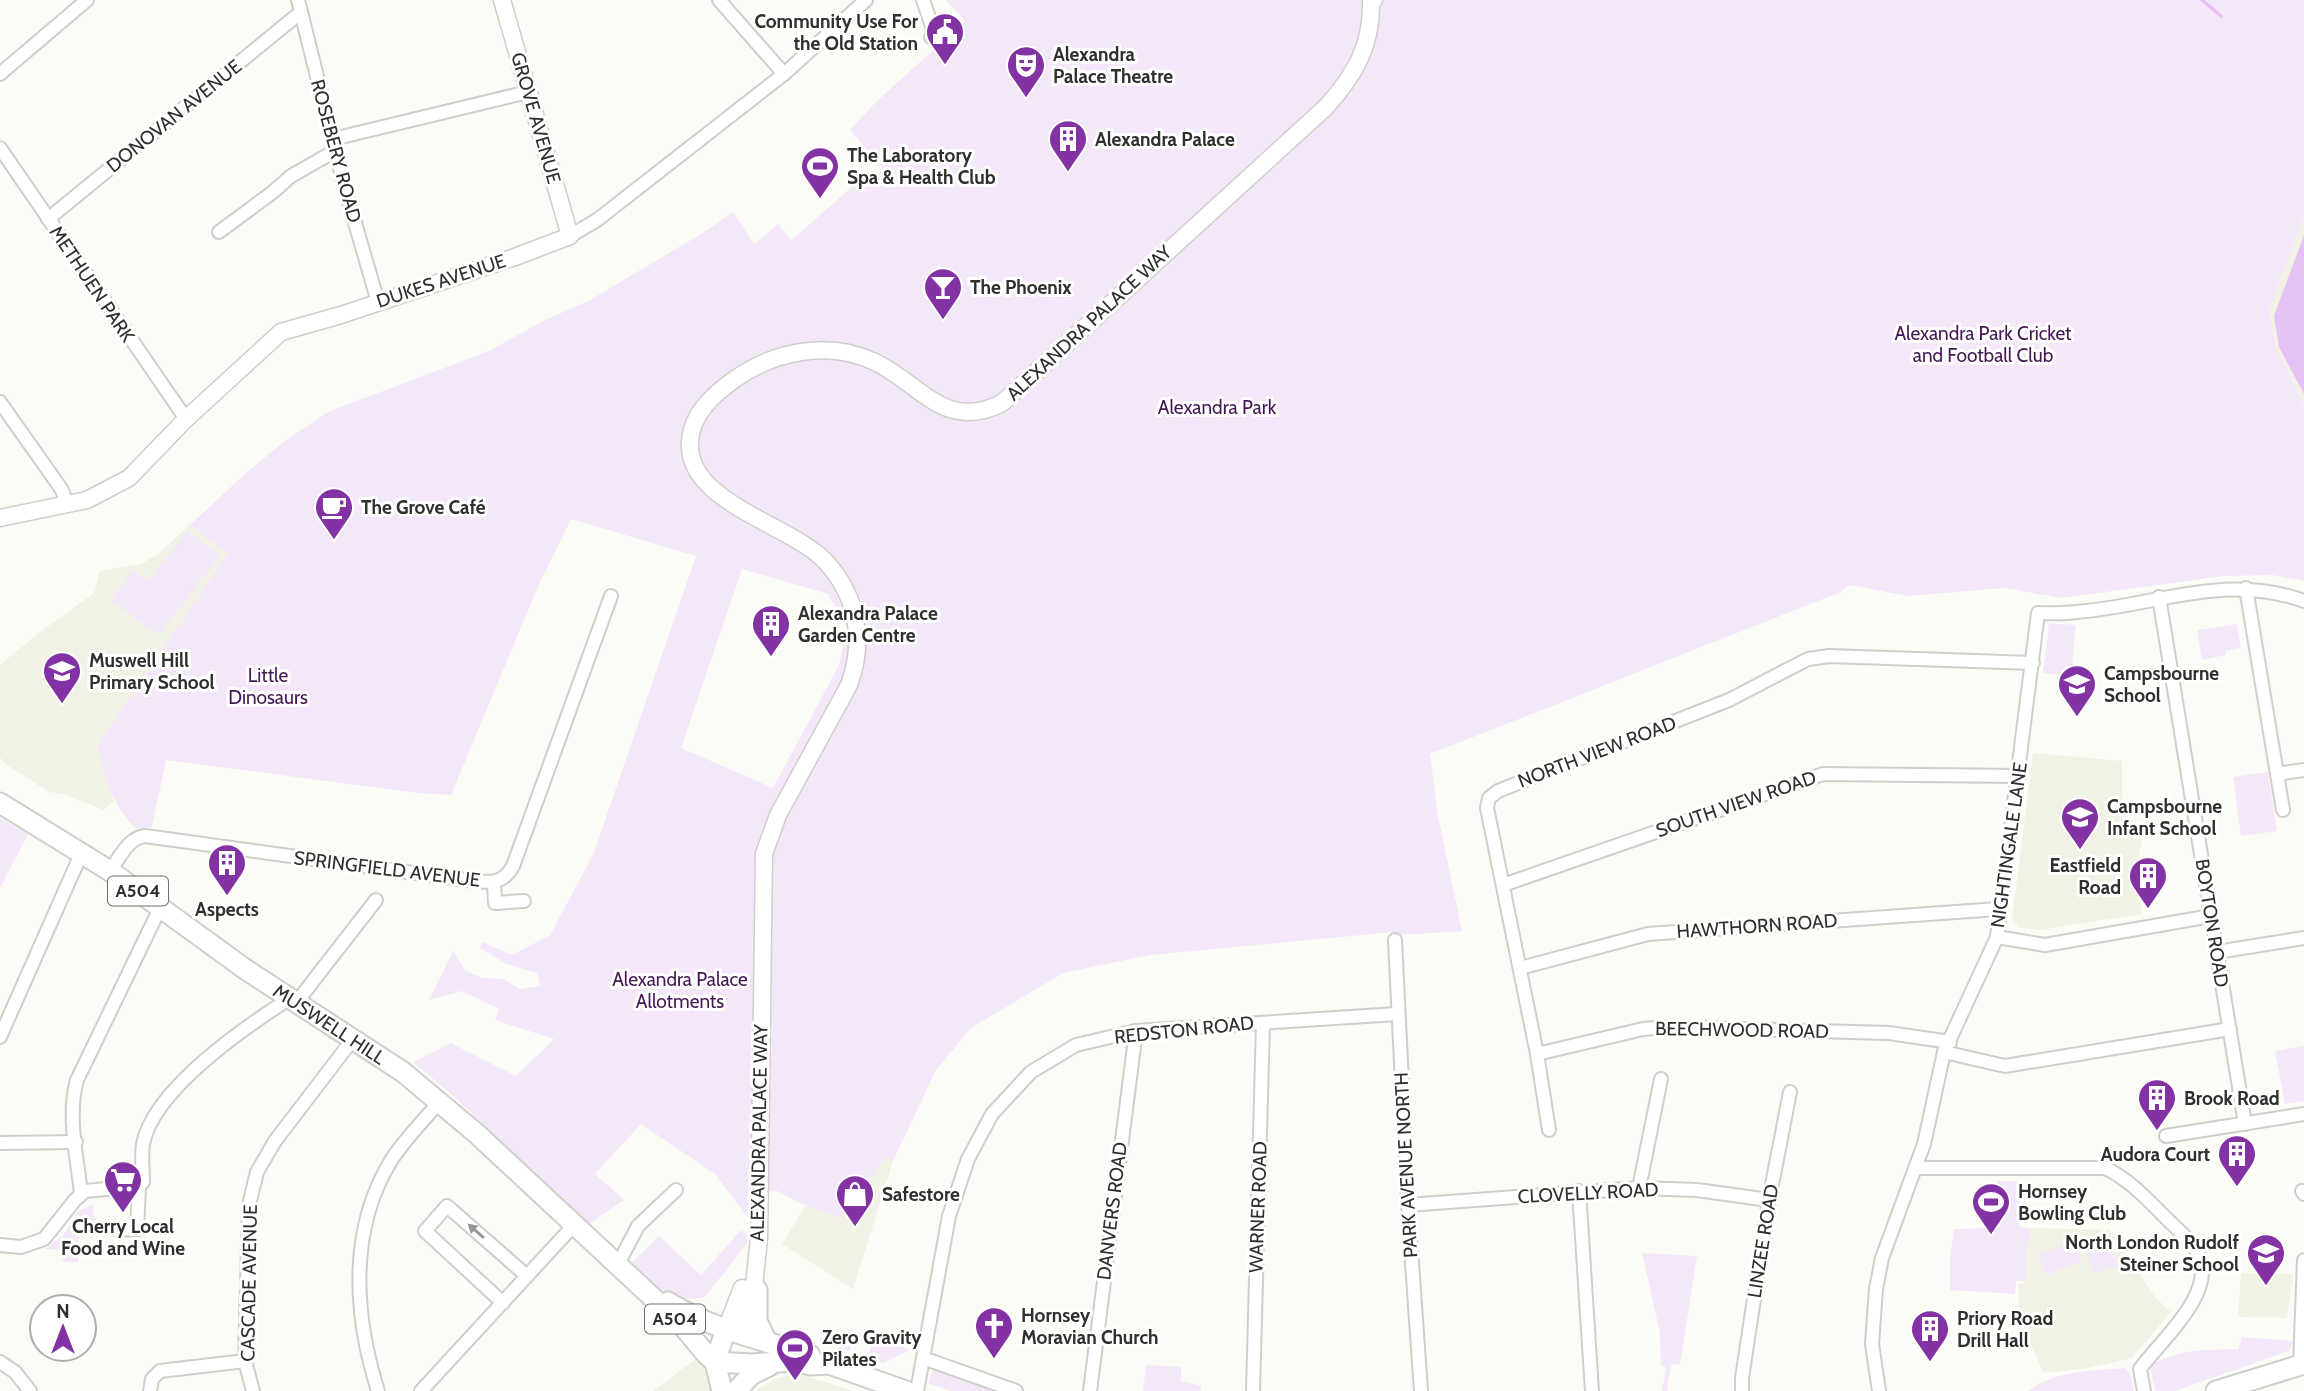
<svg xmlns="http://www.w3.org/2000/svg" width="2304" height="1391" viewBox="0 0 2304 1391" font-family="Cabin,sans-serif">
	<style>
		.built { fill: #f1f1e5 }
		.green { fill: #f3e7f9; fill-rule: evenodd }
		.water { fill: #e5c2f6 }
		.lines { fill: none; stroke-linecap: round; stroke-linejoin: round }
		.stream { stroke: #e5c2f6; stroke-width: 3.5 }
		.minor-casing { stroke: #cececa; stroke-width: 16 }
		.tertiary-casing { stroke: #cececa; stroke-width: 19 }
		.primary-casing { stroke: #cececa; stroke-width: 23 }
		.minor { stroke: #fff; stroke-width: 12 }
		.tertiary { stroke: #fff; stroke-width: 16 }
		.primary { stroke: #fff; stroke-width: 19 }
		.oneway { fill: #979796 }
		.labels { text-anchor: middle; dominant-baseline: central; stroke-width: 6; stroke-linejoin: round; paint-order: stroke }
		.shield { fill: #fffffe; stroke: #6d6d6c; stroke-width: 2 }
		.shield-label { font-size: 18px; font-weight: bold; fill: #2f2f2d }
		.poi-label { font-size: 19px; font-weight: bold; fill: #2f2f2d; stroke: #fffffe; text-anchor: start }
		.street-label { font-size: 19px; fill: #2f2f2d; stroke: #fffffe }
		.park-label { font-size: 19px; fill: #431855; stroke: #fffffe }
	</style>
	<rect width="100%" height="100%" fill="#fcfcf7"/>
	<g class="built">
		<polygon points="2304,217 2304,403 2276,349 2269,309"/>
		<polygon points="190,525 229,552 97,746 114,801 104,810 64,794 49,792 4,763 0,757 0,665 36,635 94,593 100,571 141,564 158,554"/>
		<polygon points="2033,753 2122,761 2122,833 2144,832 2135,872 2142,914 2040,930 2020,928 2012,920"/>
		<polygon points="887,1156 893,1161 853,1289 782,1244 806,1205 841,1217"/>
		<polygon points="2030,1228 2110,1230 2155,1297 2171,1312 2132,1358 2084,1369 2043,1373 2019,1317 2018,1284 2025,1283 2026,1247 2029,1243"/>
		<polygon points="2241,1273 2293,1274 2287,1318 2238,1317"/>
		<polygon points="700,1356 708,1368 717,1391 653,1391"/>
		<polygon points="793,1374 813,1378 852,1391 756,1391 774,1379"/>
	</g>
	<g class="green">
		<path d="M 946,0 L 2304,0 L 2304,217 L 2269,309 L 2276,349 L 2304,404 L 2304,581 L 2272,575 L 2225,576 L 2061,598 L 2004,588 L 1908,596 L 1849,585 L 1841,592 L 1430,754 L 1438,816 L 1462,931 L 1401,935 L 1394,932 L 1150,955 L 1063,973 L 971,1028 L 936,1070 L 893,1161 L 887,1156 L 841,1218 L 802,1204 L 777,1191 L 753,1193 L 753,1221 L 745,1214 L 715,1174 L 641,1124 L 595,1174 L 624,1200 L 589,1224 L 452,1095 L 413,1062 L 451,1043 L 516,1076 L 554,1039 L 495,1020 L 499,1009 L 462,991 L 429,1000 L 453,951 L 465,970 L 482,978 L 503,979 L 520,989 L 540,986 L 537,973 L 506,964 L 480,948 L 482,942 L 512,955 L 550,935 L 593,855 L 696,556 L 571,519 L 537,589 L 451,795 L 418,793 L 166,760 L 152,827 L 137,829 C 111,806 107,778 97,746 L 228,553 L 190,525 L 248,471 L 289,438 L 330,411 L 489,351 L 541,322 L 590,300 L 701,234 L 733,212 L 754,244 L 778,224 L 791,240 L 858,182 L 884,170 L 850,130 L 876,102 L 965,21 ZM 742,569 L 828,594 L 847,628 L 839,665 L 773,788 L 681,748 Z"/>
		<polygon points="187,531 220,556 158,635 112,601 133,570 149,581"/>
		<polygon points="2049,623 2076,625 2071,676 2043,673"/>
		<polygon points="2237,624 2241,648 2225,651 2226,655 2202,660 2197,630"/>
		<polygon points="2268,772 2277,831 2241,836 2233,777"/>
		<polygon points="0,818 28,834 0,888"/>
		<polygon points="2304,1046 2304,1101 2285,1104 2275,1051"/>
		<path d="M 1997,1181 L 2020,1181 L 2020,1227 L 2030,1228 C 2030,1234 2031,1242 2026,1247 L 2026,1281 L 2016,1281 L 2015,1294 L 1950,1290 L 1950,1259 L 1954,1229 L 1998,1228 Z"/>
		<polygon points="94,1204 93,1215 98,1222 79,1222 78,1262 63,1262 64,1250 45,1249 64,1234 78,1211"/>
		<path d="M 741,1230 L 751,1238 L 705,1297 C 671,1305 654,1284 630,1265 L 659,1236 L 701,1275 Z"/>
		<polygon points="2105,1236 2117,1265 2094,1273 2083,1245"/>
		<polygon points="2073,1241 2082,1261 2046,1275 2037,1255"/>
		<polygon points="1642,1253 1697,1256 1680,1365 1671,1364 1667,1391 1662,1391 1666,1367 1661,1366 1660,1333"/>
		<polygon points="845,1328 910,1350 883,1363 868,1358 871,1347 854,1340 849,1351 838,1347"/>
		<path d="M 2242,1337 L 2293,1341 L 2289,1351 L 2175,1391 L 2155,1391 L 2150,1366 C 2174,1349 2209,1350 2238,1349 Z"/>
		<polygon points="1146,1365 1181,1367 1181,1381 1201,1386 1201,1391 1143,1391"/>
		<polygon points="934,1367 1005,1391 950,1391 928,1383"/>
		<path d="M 2125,1368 L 2129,1371 L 2134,1391 L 2028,1391 C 2056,1370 2091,1371 2125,1368 Z"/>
	</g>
	<polygon class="water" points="2304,235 2304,394 2279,347 2274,316"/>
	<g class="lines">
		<polyline class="stream" points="2202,0 2221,16"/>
		<defs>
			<g id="minor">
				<polyline points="298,0 344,185 378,302"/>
				<polyline points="719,0 784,74"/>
				<polyline points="923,0 934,32 931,37"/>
				<polyline points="0,74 87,0"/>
				<polyline points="333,139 528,92"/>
				<polyline points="0,148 186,419"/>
				<polyline points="48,219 301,12"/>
				<polyline points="219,232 273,192 291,176 335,151"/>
				<polyline points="570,236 597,220 784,74 866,0"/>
				<polyline points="0,402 62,490 67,505"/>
				<polyline points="2246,588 2283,810"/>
				<polyline points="2159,597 2245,1124"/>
				<polyline points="2277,774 2304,770"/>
				<path d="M 110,871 C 120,857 128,838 145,836 L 465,880 C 487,882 501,887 513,866 L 611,596"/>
				<polyline points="494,883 495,903 524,901"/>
				<polyline points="1503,885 1823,774 2019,776"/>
				<polyline points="1997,937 2045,945 2211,916"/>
				<polyline points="1395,940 1408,1205 1421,1391"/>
				<polyline points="2217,952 2304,938"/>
				<polyline points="1520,968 1648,934 1998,909"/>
				<polyline points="296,1003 376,900"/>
				<polyline points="0,1037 82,852"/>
				<polyline points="1944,1052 2005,1066 2230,1029"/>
				<polyline points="1537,1054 1643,1029 1668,1027 1889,1033 1950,1042"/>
				<polyline points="1549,1130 1537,1054 1487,808 1489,798 1498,791 1729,700 1808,659 1829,656 2033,663"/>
				<polyline points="2166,1136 2304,1114"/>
				<polyline points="0,1143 76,1142"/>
				<path d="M 1916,1168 L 2105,1168 C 2129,1179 2149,1201 2167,1219 C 2178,1230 2192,1241 2199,1255 C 2216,1294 2161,1340 2140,1369 L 2144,1391"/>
				<polyline points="1639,1188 1661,1079"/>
				<polyline points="1579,1191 1592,1391"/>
				<polyline points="2302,1191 2304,1194"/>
				<path d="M 81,1193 C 77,1157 67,1115 77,1080 L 160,908"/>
				<polyline points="1408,1205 1639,1188 1697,1190 1769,1200"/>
				<polyline points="108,1228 137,1230 139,1186"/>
				<path d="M 0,1245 L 21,1247 L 44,1239 L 75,1200 L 85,1191 L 139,1186 L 143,1182 C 143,1170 141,1156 143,1144 C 153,1090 245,1027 289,999"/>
				<polyline points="617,1266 638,1226 676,1190"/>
				<polyline points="503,1303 425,1231 447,1206 527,1276"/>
				<polyline points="923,1358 1016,1391"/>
				<polyline points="0,1362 15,1372 30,1391"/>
				<polyline points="2300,1365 2304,1260"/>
				<polyline points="150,1391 152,1379 160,1371 245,1361"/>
				<polyline points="253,1391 245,1361 249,1205 257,1172 275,1141 353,1039"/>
				<path d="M 378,1391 C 354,1315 348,1229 392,1159 C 406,1138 424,1120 440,1101"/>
				<polyline points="421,1391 574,1225"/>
				<polyline points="917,1391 949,1216 968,1159 992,1114 1031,1072 1076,1045 1136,1031 1397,1014"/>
				<polyline points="1090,1391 1136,1031"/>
				<polyline points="1253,1391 1263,1023"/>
				<polyline points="1742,1391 1742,1378 1769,1200 1790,1092"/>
				<path d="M 1879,1391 L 1872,1344 L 1876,1289 L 1882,1258 L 1924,1144 L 1944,1052 L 1997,937 L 2038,613 C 2051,613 2063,614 2076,612 C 2156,606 2223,572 2304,601"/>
			</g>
			<g id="tertiary">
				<polyline points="0,518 87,500 129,478 186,419 281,332 341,315 515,257 570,236 502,0"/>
				<polyline points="726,1329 742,1288"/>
				<path d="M 740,1334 L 751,1290 L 754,1286 L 759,1238 L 764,854 L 778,815 L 849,685 C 865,642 858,597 826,562 C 793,525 685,503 690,441 C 692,413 714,394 735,379 C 775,351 829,340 875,362 C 921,384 945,432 1002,403 L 1326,107 C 1355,75 1372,45 1371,2 L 1374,0"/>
			</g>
			<g id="primary">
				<path id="s1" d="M 0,803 L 110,871 L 245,969 L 403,1072 L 477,1134 L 681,1324 L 706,1354 L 715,1362 L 752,1364 L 793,1361 L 811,1365 L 829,1364 L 906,1391"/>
				<polyline points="754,1286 757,1290 757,1321 767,1342"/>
				<path d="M 668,1302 C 711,1329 762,1340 810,1355"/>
				<polyline points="722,1391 715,1362 726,1329"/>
				<polyline points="736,1391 751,1375 769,1366"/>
				<polyline points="2216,1391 2304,1364"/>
			</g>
		</defs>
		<use href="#minor" class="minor-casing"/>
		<use href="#tertiary" class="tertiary-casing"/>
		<use href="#primary" class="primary-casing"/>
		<use href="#minor" class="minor"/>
		<use href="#tertiary" class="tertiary"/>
		<use href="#primary" class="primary"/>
	</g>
	<defs><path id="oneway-solid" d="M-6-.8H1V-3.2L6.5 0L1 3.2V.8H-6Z" transform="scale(1.75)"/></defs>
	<use class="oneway" href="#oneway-solid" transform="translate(476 1231) rotate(-139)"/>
	<defs>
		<symbol id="civic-pin" viewBox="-11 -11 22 30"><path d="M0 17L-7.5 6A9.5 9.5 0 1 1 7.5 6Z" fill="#8232a2" stroke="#fffffe"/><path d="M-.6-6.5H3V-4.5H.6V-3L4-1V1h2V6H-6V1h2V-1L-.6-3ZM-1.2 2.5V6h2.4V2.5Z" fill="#fff"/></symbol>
		<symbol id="theatre-pin" viewBox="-11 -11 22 30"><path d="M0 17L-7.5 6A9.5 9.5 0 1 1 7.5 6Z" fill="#8232a2" stroke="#fffffe"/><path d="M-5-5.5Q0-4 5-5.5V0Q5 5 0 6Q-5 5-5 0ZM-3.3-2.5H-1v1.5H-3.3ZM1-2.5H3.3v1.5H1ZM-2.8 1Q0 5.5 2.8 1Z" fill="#fff"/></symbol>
		<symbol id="building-pin" viewBox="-11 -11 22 30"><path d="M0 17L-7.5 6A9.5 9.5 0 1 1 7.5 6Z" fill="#8232a2" stroke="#fffffe"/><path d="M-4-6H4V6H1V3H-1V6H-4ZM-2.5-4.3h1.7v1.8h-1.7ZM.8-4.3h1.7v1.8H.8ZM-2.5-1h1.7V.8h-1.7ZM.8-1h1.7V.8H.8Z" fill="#fff"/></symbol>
		<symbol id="stadium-pin" viewBox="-11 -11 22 30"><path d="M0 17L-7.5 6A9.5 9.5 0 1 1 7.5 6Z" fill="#8232a2" stroke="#fffffe"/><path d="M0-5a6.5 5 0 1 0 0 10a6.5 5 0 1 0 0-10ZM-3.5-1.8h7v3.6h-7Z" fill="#fff"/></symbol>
		<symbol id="bar-pin" viewBox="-11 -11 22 30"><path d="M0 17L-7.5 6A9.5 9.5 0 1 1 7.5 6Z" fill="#8232a2" stroke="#fffffe"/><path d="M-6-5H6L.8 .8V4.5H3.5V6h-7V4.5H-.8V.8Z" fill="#fff"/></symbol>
		<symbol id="cafe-pin" viewBox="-11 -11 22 30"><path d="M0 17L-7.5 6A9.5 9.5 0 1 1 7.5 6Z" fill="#8232a2" stroke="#fffffe"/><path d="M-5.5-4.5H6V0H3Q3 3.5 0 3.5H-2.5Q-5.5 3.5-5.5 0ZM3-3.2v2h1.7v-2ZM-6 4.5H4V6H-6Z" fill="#fff"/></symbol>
		<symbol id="school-pin" viewBox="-11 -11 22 30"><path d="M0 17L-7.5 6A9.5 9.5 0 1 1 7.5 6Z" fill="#8232a2" stroke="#fffffe"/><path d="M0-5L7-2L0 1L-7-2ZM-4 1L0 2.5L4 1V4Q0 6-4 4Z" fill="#fff"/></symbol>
		<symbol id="supermarket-pin" viewBox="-11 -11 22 30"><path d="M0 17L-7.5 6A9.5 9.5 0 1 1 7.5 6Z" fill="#8232a2" stroke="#fffffe"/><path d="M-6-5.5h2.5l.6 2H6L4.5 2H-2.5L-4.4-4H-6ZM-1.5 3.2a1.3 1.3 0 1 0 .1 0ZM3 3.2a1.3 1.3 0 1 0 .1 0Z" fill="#fff"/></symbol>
		<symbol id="shop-pin" viewBox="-11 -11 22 30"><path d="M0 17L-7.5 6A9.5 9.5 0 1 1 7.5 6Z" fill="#8232a2" stroke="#fffffe"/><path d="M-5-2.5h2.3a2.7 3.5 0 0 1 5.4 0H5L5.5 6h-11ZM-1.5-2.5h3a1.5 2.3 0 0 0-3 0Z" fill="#fff"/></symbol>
		<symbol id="church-pin" viewBox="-11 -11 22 30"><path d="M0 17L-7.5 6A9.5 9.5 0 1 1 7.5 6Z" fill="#8232a2" stroke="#fffffe"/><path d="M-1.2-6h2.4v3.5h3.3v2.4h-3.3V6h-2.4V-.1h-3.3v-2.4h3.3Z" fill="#fff"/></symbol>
	</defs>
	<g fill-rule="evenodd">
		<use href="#civic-pin" x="923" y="10" width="44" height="60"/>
		<use href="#theatre-pin" x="1004" y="43" width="44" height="60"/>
		<use href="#building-pin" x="1046" y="117" width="44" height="60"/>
		<use href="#stadium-pin" x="798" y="144" width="44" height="60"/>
		<use href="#bar-pin" x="921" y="265" width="44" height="60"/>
		<use href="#cafe-pin" x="312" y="485" width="44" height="60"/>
		<use href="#building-pin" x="749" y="602" width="44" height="60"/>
		<use href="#school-pin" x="40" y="649" width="44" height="60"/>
		<use href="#school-pin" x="2055" y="662" width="44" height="60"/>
		<use href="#school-pin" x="2058" y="795" width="44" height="60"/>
		<use href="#building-pin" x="205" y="841" width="44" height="60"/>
		<use href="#building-pin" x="2126" y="854" width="44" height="60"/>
		<use href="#building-pin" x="2135" y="1076" width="44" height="60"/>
		<use href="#building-pin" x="2215" y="1132" width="44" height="60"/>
		<use href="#supermarket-pin" x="101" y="1158" width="44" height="60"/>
		<use href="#shop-pin" x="833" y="1172" width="44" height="60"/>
		<use href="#stadium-pin" x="1969" y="1180" width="44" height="60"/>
		<use href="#school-pin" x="2244" y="1231" width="44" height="60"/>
		<use href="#church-pin" x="972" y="1304" width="44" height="60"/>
		<use href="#building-pin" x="1908" y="1307" width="44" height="60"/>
		<use href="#stadium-pin" x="773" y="1326" width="44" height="60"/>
	</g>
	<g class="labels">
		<g class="shield">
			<rect x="108" y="876.5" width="60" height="29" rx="5"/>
			<rect x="645" y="1304.5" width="60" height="29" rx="5"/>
		</g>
		<g class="shield-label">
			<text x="138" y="891">A504</text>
			<text x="675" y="1319">A504</text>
		</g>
		<g class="poi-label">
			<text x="918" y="21" text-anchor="end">Community Use For<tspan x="918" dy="22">the Old Station</tspan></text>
			<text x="1053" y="54">Alexandra<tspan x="1053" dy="22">Palace Theatre</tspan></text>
			<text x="1095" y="139">Alexandra Palace</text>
			<text x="847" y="155">The Laboratory<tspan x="847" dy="22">Spa &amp; Health Club</tspan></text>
			<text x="970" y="287">The Phoenix</text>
			<text x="361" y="507">The Grove Café</text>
			<text x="798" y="613">Alexandra Palace<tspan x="798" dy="22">Garden Centre</tspan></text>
			<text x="89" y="660">Muswell Hill<tspan x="89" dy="22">Primary School</tspan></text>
			<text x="2104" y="673">Campsbourne<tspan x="2104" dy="22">School</tspan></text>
			<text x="2107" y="806">Campsbourne<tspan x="2107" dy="22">Infant School</tspan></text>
			<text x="2121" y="865" text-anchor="end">Eastfield<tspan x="2121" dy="22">Road</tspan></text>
			<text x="227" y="909" text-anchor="middle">Aspects</text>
			<text x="2184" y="1098">Brook Road</text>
			<text x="2210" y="1154" text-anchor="end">Audora Court</text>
			<text x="2018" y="1191">Hornsey<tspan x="2018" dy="22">Bowling Club</tspan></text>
			<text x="882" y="1194">Safestore</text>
			<text x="123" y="1226" text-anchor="middle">Cherry Local<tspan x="123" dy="22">Food and Wine</tspan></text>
			<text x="2239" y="1242" text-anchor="end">North London Rudolf<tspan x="2239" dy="22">Steiner School</tspan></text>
			<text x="1021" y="1315">Hornsey<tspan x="1021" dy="22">Moravian Church</tspan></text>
			<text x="1957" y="1318">Priory Road<tspan x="1957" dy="22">Drill Hall</tspan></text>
			<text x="822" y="1337">Zero Gravity<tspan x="822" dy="22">Pilates</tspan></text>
		</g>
		<g class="street-label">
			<text transform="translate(174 116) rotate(-39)">DONOVAN AVENUE</text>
			<text transform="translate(536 118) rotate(74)">GROVE AVENUE</text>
			<text transform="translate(336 151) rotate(75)">ROSEBERY ROAD</text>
			<text transform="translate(441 281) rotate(-18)">DUKES AVENUE</text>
			<text transform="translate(92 284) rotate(56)">METHUEN PARK</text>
			<text transform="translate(1089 323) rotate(-43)">ALEXANDRA PALACE WAY</text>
			<text transform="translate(1597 752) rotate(-21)">NORTH VIEW ROAD</text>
			<text transform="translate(1736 804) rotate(-19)">SOUTH VIEW ROAD</text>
			<text transform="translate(2009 845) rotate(-82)">NIGHTINGALE LANE</text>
			<text transform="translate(387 869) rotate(7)">SPRINGFIELD AVENUE</text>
			<text transform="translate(2212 923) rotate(81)">BOYTON ROAD</text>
			<text transform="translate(1757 926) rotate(-4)">HAWTHORN ROAD</text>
			<text stroke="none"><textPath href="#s1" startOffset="397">MUSWELL HILL</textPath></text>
			<text transform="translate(1184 1030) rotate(-6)">REDSTON ROAD</text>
			<text transform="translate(1742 1030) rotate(1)">BEECHWOOD ROAD</text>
			<text transform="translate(759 1133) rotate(-89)">ALEXANDRA PALACE WAY</text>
			<text transform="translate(1406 1165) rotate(-93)">PARK AVENUE NORTH</text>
			<text transform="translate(1588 1193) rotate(-3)">CLOVELLY ROAD</text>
			<text transform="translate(1258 1207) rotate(-88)">WARNER ROAD</text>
			<text transform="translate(1112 1211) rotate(-83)">DANVERS ROAD</text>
			<text transform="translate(1763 1241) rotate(-81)">LINZEE ROAD</text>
			<text transform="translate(249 1283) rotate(-89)">CASCADE AVENUE</text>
		</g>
		<g class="park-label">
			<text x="1983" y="333">Alexandra Park Cricket<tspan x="1983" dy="22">and Football Club</tspan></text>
			<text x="1217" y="407">Alexandra Park</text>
			<text x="268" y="675">Little<tspan x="268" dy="22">Dinosaurs</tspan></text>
			<text x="680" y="979">Alexandra Palace<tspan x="680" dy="22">Allotments</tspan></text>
		</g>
	</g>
	<g transform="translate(63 1328)"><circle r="33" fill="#fffffe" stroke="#acacaa" stroke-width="2"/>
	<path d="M0-5L12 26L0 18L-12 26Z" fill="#8232a2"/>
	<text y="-10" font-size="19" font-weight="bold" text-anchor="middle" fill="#2f2f2d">N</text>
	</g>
</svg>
